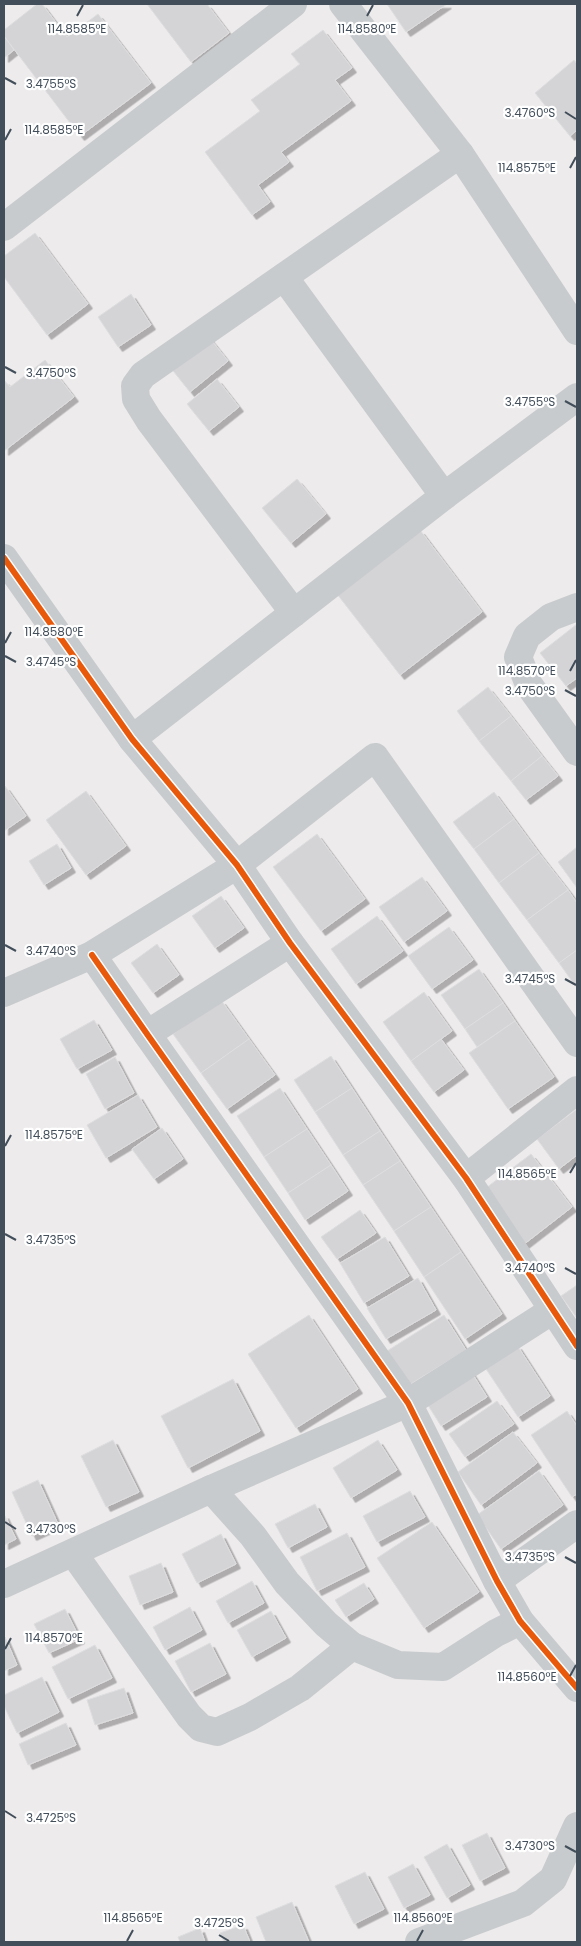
<svg xmlns="http://www.w3.org/2000/svg" width="581" height="1946" viewBox="0 0 581 1946" font-family="Poppins,sans-serif">
	<style>
		.building { fill: #d4d3d6; stroke: #dedddf; filter: url(#shadow) }
		.lines { fill: none; stroke-linecap: round; stroke-linejoin: round }
		.minor { stroke: #c8cbce; stroke-width: 28 }
		.cycleway-casing { stroke: #fff; stroke-width: 9 }
		.cycleway { stroke: #e8590c; stroke-width: 6 }
		.ticks { fill: none; stroke: #424e5a; stroke-width: 2 }
		.ticks-label { font-size: 12px; text-anchor: middle; fill: #424e5a; stroke: #fff; stroke-width: 4.5; stroke-linejoin: round; paint-order: stroke }
	</style>
	<defs>
		<filter id="shadow"><feDropShadow dx="4.5" dy="4.5" stdDeviation="0" flood-color="#0004"/></filter>
	</defs>
	<rect width="100%" height="100%" fill="#edebeb"/>
	<g class="building">
		<polygon points="37,4 42,4 67,37 98,14 151,83 80,136 4,36 4,30"/>
		<polygon points="147,4 207,4 229,33 191,62"/>
		<polygon points="387,4 447,4 406,32"/>
		<polygon points="323,30 352,68 335,80 351,101 281,152 289,162 258,185 270,202 252,215 205,152 260,111 251,100 300,64 291,54"/>
		<polygon points="4,36 14,50 4,58"/>
		<polygon points="574,60 577,64 577,130 570,136 535,93"/>
		<polygon points="35,233 88,304 47,335 4,277 4,256"/>
		<polygon points="131,294 151,325 118,347 98,317"/>
		<polygon points="208,336 228,361 190,392 170,367"/>
		<polygon points="45,360 74,397 4,451 4,380 10,387"/>
		<polygon points="217,379 239,407 209,431 187,404"/>
		<polygon points="297,479 326,514 291,543 262,508"/>
		<polygon points="420,530 482,612 400,675 337,594"/>
		<polygon points="577,624 577,678 566,686 540,653"/>
		<polygon points="488,687 511,716 479,741 457,711"/>
		<polygon points="511,716 542,756 511,781 479,741"/>
		<polygon points="542,756 558,776 526,800 511,781"/>
		<polygon points="5,786 26,816 4,831 4,787"/>
		<polygon points="86,791 126,846 86,875 46,820"/>
		<polygon points="494,792 514,819 474,849 453,822"/>
		<polygon points="514,819 539,853 499,883 474,849"/>
		<polygon points="317,834 365,899 321,931 273,867"/>
		<polygon points="57,844 71,868 44,885 29,861"/>
		<polygon points="577,847 577,888 558,862"/>
		<polygon points="539,853 568,890 527,920 499,883"/>
		<polygon points="422,877 447,911 404,942 379,907"/>
		<polygon points="568,890 577,903 577,950 559,963 527,920"/>
		<polygon points="221,896 244,928 215,948 192,916"/>
		<polygon points="377,916 403,951 356,984 331,949"/>
		<polygon points="449,927 473,960 432,989 408,956"/>
		<polygon points="157,944 179,975 153,993 131,963"/>
		<polygon points="577,950 577,988 559,963"/>
		<polygon points="479,969 503,1003 465,1029 441,995"/>
		<polygon points="424,992 452,1031 411,1061 383,1022"/>
		<polygon points="221,1000 249,1039 201,1073 173,1034"/>
		<polygon points="503,1003 515,1021 477,1047 465,1029"/>
		<polygon points="94,1020 112,1050 77,1069 60,1039"/>
		<polygon points="515,1021 554,1077 508,1109 469,1053"/>
		<polygon points="249,1039 275,1075 227,1109 201,1073"/>
		<polygon points="441,1039 464,1070 434,1092 411,1061"/>
		<polygon points="331,1056 352,1088 315,1112 294,1080"/>
		<polygon points="115,1057 134,1093 105,1109 86,1074"/>
		<polygon points="280,1088 307,1129 264,1157 237,1116"/>
		<polygon points="352,1088 380,1131 343,1155 315,1112"/>
		<polygon points="138,1095 157,1127 106,1158 87,1125"/>
		<polygon points="577,1109 577,1155 559,1169 537,1139"/>
		<polygon points="162,1128 183,1159 154,1179 132,1149"/>
		<polygon points="307,1129 331,1165 288,1193 264,1157"/>
		<polygon points="380,1131 400,1161 363,1185 343,1155"/>
		<polygon points="531,1154 572,1207 523,1245 482,1191"/>
		<polygon points="400,1161 431,1207 394,1231 363,1185"/>
		<polygon points="331,1165 348,1191 305,1220 288,1193"/>
		<polygon points="431,1207 461,1252 424,1277 394,1231"/>
		<polygon points="360,1210 376,1233 337,1259 321,1237"/>
		<polygon points="385,1237 409,1276 364,1303 340,1263"/>
		<polygon points="461,1252 502,1314 465,1339 424,1277"/>
		<polygon points="418,1278 436,1310 386,1339 367,1308"/>
		<polygon points="577,1285 577,1318 561,1296"/>
		<polygon points="309,1315 358,1389 296,1428 248,1354"/>
		<polygon points="444,1315 466,1350 409,1385 387,1351"/>
		<polygon points="517,1345 550,1396 518,1417 484,1366"/>
		<polygon points="470,1370 487,1397 441,1426 424,1399"/>
		<polygon points="233,1379 260,1431 188,1468 161,1416"/>
		<polygon points="497,1401 514,1424 465,1457 449,1434"/>
		<polygon points="567,1411 577,1426 577,1494 572,1497 531,1435"/>
		<polygon points="513,1432 537,1463 481,1505 458,1472"/>
		<polygon points="113,1440 139,1492 106,1507 81,1456"/>
		<polygon points="378,1440 397,1470 351,1498 333,1468"/>
		<polygon points="539,1471 563,1505 501,1549 477,1515"/>
		<polygon points="38,1480 58,1524 32,1536 12,1492"/>
		<polygon points="410,1491 425,1517 377,1542 363,1516"/>
		<polygon points="315,1504 327,1527 288,1548 275,1524"/>
		<polygon points="4,1514 16,1539 4,1545"/>
		<polygon points="432,1522 479,1592 424,1628 377,1558"/>
		<polygon points="347,1533 365,1567 317,1591 300,1557"/>
		<polygon points="221,1534 236,1564 197,1583 182,1554"/>
		<polygon points="161,1563 173,1592 140,1605 129,1576"/>
		<polygon points="252,1581 264,1603 228,1623 216,1601"/>
		<polygon points="364,1583 374,1599 346,1617 335,1600"/>
		<polygon points="190,1607 202,1630 165,1650 153,1627"/>
		<polygon points="65,1609 80,1639 49,1653 34,1624"/>
		<polygon points="271,1611 286,1638 252,1657 237,1630"/>
		<polygon points="5,1637 17,1665 4,1671 4,1638"/>
		<polygon points="210,1643 226,1674 191,1692 175,1661"/>
		<polygon points="95,1645 112,1678 68,1699 52,1667"/>
		<polygon points="42,1677 59,1712 17,1733 4,1706 4,1695"/>
		<polygon points="124,1688 133,1713 95,1725 87,1700"/>
		<polygon points="66,1723 76,1745 28,1765 19,1744"/>
		<polygon points="487,1833 505,1868 480,1881 462,1845"/>
		<polygon points="447,1844 470,1885 447,1898 424,1857"/>
		<polygon points="413,1864 430,1895 404,1908 388,1877"/>
		<polygon points="365,1872 384,1909 354,1924 335,1886"/>
		<polygon points="292,1902 309,1942 266,1942 256,1917"/>
		<polygon points="243,1925 250,1942 224,1942 220,1933"/>
		<polygon points="200,1928 205,1942 180,1942 178,1937"/>
	</g>
	<g class="lines">
		<g class="minor">
			<polyline points="343,4 460,154 577,331"/>
			<polyline points="4,227 293,4"/>
			<polyline points="284,277 444,496"/>
			<polyline points="4,558 132,739 237,865 290,943 466,1178 577,1346"/>
			<polyline points="577,607 551,617 527,636 518,657 529,685 577,752"/>
			<polyline points="294,613 149,420 136,399 135,386 143,375 460,154"/>
			<polyline points="132,739 444,496 577,397"/>
			<polyline points="92,955 147,1034 408,1403 497,1581 520,1621 577,1688"/>
			<polyline points="4,993 92,955 237,865 375,757 577,1043"/>
			<polyline points="147,1034 290,943"/>
			<polyline points="466,1178 577,1090"/>
			<polyline points="211,1489 408,1403 553,1310"/>
			<polyline points="74,1554 189,1716 201,1728 217,1732 250,1717 300,1688 352,1646"/>
			<polyline points="497,1581 577,1524"/>
			<polyline points="4,1584 211,1489 253,1536 287,1583 326,1624 352,1646 398,1665 443,1667 496,1633 520,1621"/>
			<polyline points="419,1942 523,1903 553,1879 577,1826"/>
		</g>
		<defs>
			<g id="cycleway">
				<polyline points="4,558 132,739 237,865 290,943 466,1178 577,1346"/>
				<polyline points="92,955 147,1034 408,1403 497,1581 520,1621 577,1688"/>
			</g>
		</defs>
		<use href="#cycleway" class="cycleway-casing"/>
		<use href="#cycleway" class="cycleway"/>
	</g>
	<path class="ticks" d="M 77,16 L 83,5M 367,16 L 373,5M 5,78 L 16,84M 565,112 L 576,119M 5,140 L 11,129M 570,168 L 576,157M 5,367 L 16,373M 565,401 L 576,407M 5,643 L 11,632M 5,656 L 16,662M 570,671 L 576,660M 565,690 L 576,696M 5,945 L 16,951M 565,979 L 576,985M 5,1146 L 11,1135M 570,1173 L 576,1163M 5,1234 L 16,1240M 565,1268 L 576,1274M 5,1522 L 16,1529M 565,1557 L 576,1563M 5,1649 L 11,1638M 570,1676 L 576,1665M 5,1811 L 16,1818M 565,1846 L 576,1852M 219,1935 L 229,1941M 127,1941 L 133,1930M 417,1941 L 423,1930"/>
	<g class="ticks-label">
		<text x="367" y="33">114.8580°E</text>
		<text x="77" y="33">114.8585°E</text>
		<text x="51" y="88">3.4755°S</text>
		<text x="530" y="117">3.4760°S</text>
		<text x="54" y="134">114.8585°E</text>
		<text x="527" y="172">114.8575°E</text>
		<text x="51" y="377">3.4750°S</text>
		<text x="530" y="406">3.4755°S</text>
		<text x="54" y="636">114.8580°E</text>
		<text x="51" y="666">3.4745°S</text>
		<text x="527" y="675">114.8570°E</text>
		<text x="530" y="695">3.4750°S</text>
		<text x="51" y="955">3.4740°S</text>
		<text x="530" y="983">3.4745°S</text>
		<text x="54" y="1139">114.8575°E</text>
		<text x="527" y="1178">114.8565°E</text>
		<text x="51" y="1244">3.4735°S</text>
		<text x="530" y="1272">3.4740°S</text>
		<text x="51" y="1533">3.4730°S</text>
		<text x="530" y="1561">3.4735°S</text>
		<text x="54" y="1642">114.8570°E</text>
		<text x="527" y="1681">114.8560°E</text>
		<text x="51" y="1822">3.4725°S</text>
		<text x="530" y="1850">3.4730°S</text>
		<text x="133" y="1922">114.8565°E</text>
		<text x="423" y="1922">114.8560°E</text>
		<text x="219" y="1927">3.4725°S</text>
	</g>
	<rect width="581" height="1946" fill="none" stroke="#424e5a" stroke-width="10"/>
</svg>
